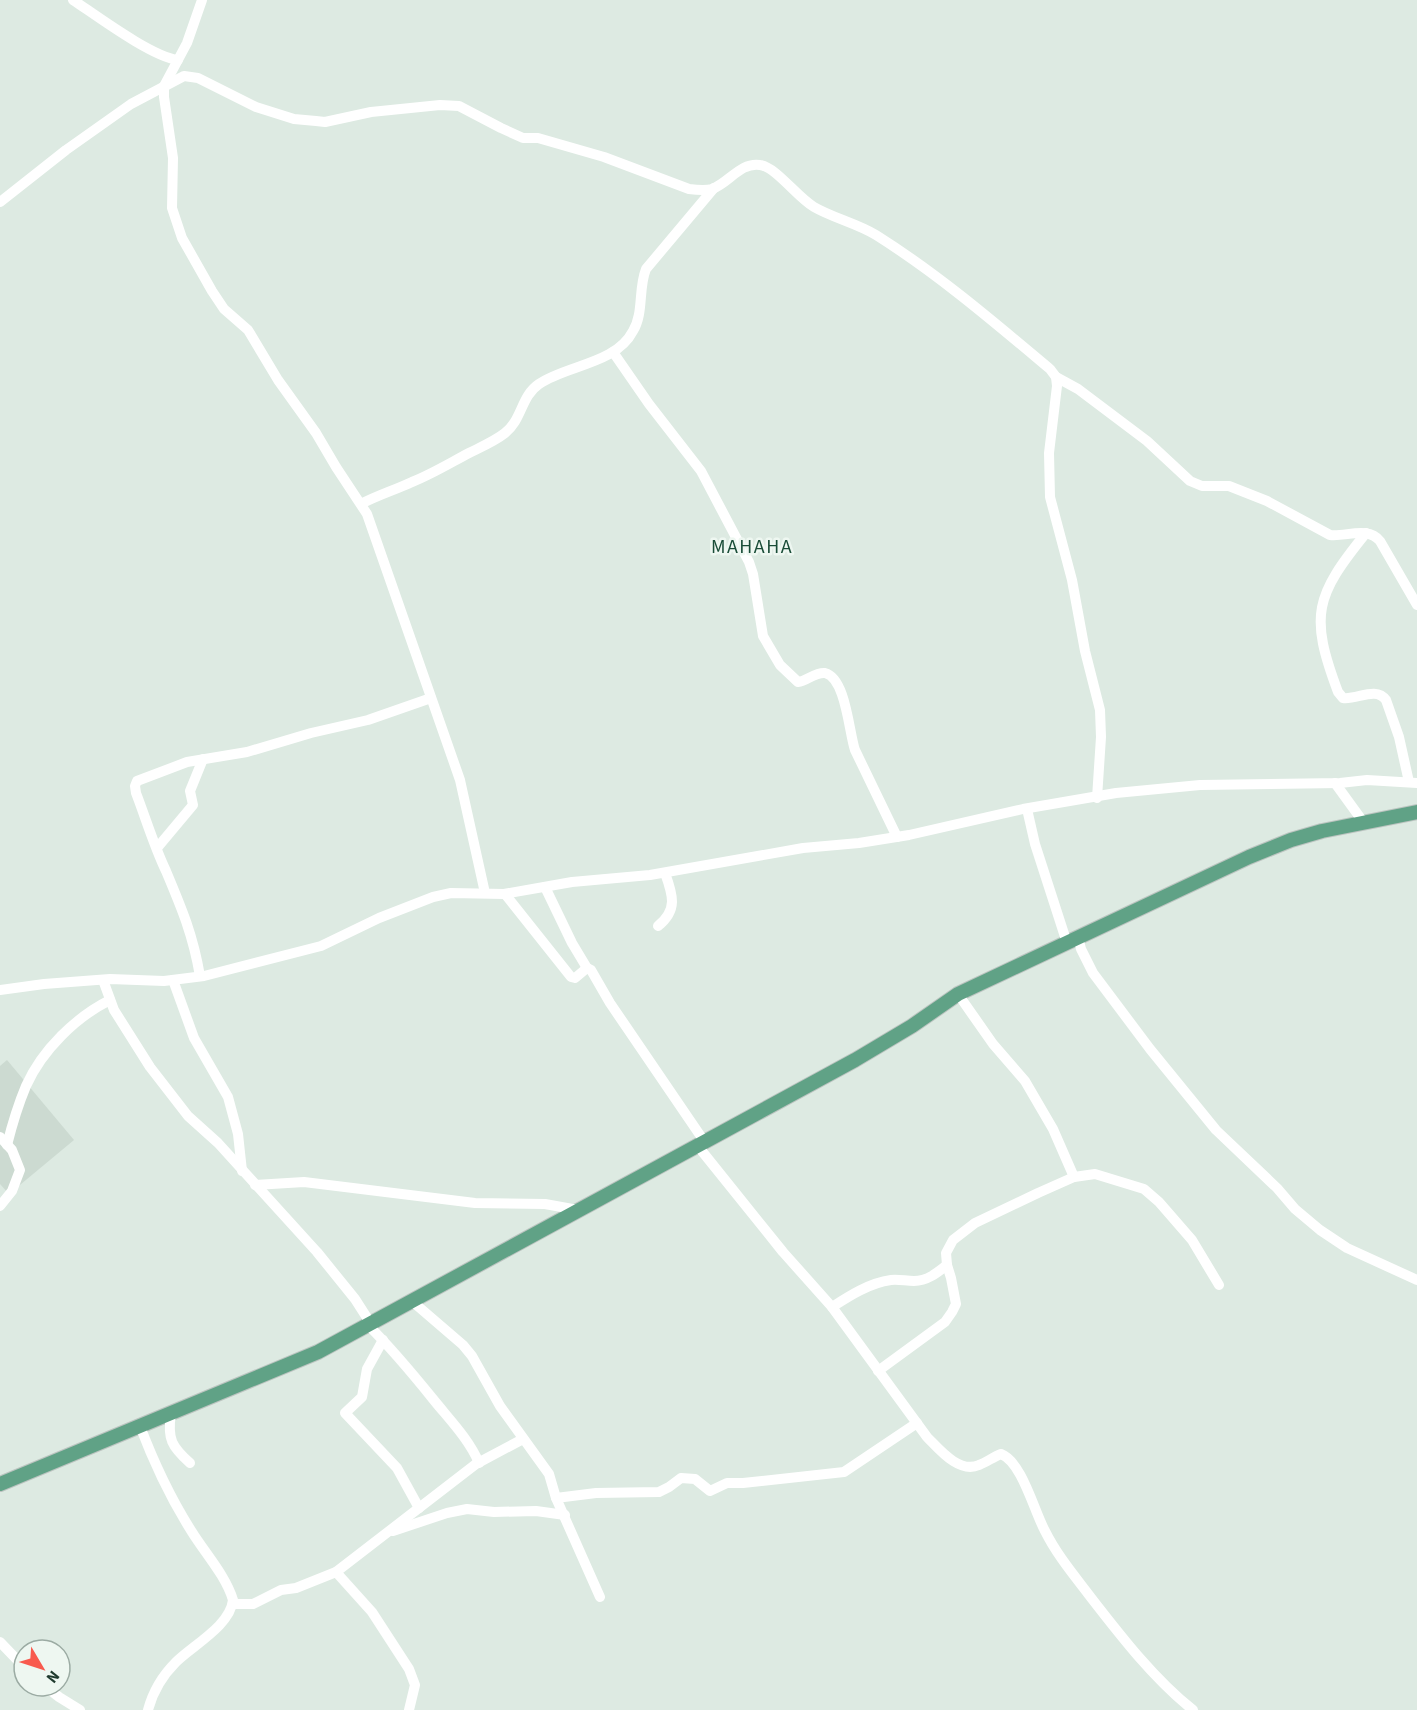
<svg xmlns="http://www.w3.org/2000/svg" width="1417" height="1710" viewBox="0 0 1417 1710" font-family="'Source Sans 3',sans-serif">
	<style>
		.built { fill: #ccdad1 }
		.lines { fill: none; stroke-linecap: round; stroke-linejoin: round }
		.major-casing { stroke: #bcc4c0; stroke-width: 16 }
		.minor { stroke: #fff; stroke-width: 10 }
		.major { stroke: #60a286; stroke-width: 14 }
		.labels { text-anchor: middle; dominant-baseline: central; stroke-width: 5; stroke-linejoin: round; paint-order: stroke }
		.quarter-label { font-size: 20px; letter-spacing: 1.5px; fill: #1a4d38; stroke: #eef7f1 }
	</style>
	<rect width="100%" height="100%" fill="#ddeae2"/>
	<polygon class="built" points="7,1060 74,1140 9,1194 0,1184 0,1066"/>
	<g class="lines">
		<defs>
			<polyline id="major" points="0,1484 318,1352 855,1060 912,1026 958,994 1249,857 1291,840 1322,831 1417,812"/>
		</defs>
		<use href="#major" class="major-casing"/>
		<g class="minor">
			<path d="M 73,0 C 97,16 152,57 178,60"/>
			<polyline points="202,0 187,43 164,86 164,97 173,158 172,208 182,238 212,291 224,309 248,330 278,380 316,433 336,467 367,514 460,780 485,893"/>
			<path d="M 0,202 L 66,150 L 131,104 L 184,76 L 198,78 L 256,107 L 294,119 L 316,121 L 325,122 L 371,112 L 440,105 L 459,106 L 501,128 L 523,138 L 538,138 L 604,157 L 689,189 C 697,190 705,191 712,189 C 729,183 740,162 760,165 C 776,167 797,197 814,207 C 833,218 856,223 876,235 C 938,274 994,322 1050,369 L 1056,377 L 1057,386 L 1049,453 L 1050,497 L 1072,580 L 1085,651 L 1100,710 L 1101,737 L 1097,798"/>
			<path d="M 613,352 L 649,404 L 701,471 L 749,562 L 753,574 L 763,636 L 780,665 L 798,682 C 807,681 815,672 825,673 C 846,678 849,733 855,750 L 897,837"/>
			<path d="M 1056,377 L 1078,389 L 1147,441 L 1190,481 L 1202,486 L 1229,486 L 1267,501 L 1330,535 C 1346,537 1368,526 1380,541 L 1417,605"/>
			<path d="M 361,504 C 378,495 395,490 412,482 C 432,474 450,463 469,453 C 481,447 495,441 505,433 C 522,420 521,396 539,384 C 567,365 616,364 633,331 C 644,313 638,289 646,269 L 714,188"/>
			<path d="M 1366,533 C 1315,596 1309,615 1338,692 L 1343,698 C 1357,700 1376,686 1386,700 L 1399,737 L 1409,782"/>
			<polyline points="1335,783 1364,823"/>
			<polyline points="1027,809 1035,844 1067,943"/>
			<polyline points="157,848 193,805 190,791 203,759"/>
			<polyline points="545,887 572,943 587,968"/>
			<polyline points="505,894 571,977 575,978 587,968 591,970 610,1003 704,1141"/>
			<path d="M 658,926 C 678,910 673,895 665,873"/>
			<polyline points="1078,937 1081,949 1093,973 1150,1049 1216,1130 1277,1188 1295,1209 1320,1230 1347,1248 1417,1280"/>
			<path d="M 200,976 C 193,935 182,909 166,871 C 154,846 146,819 136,793 L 135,786 L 137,781 L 187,762 L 247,752 L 311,733 L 368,720 L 431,698"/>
			<polyline points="103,980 114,1010 150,1067 188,1116 218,1143 317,1252 355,1299 371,1324"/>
			<polyline points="173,980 194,1038 228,1097 238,1134 242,1171"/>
			<polyline points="0,990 44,984 110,979 164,981 204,976 321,946 379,918 433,897 451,893 504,894 572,882 650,875 803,848 859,843 909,835 1023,809 1116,793 1200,785 1340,783 1367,780 1417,783"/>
			<polyline points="958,994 993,1044 1025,1081 1053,1129 1074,1177"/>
			<polyline points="0,1137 12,1150 20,1170 12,1191 0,1206"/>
			<path d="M 7,1145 C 12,1125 18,1105 26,1086 C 42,1050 76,1017 110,1000"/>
			<path d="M 697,1145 L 783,1252 L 832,1307 L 927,1437 C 939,1449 959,1474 979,1465 C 987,1462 993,1457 1001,1454 C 1022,1462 1034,1511 1045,1531 C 1057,1555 1073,1574 1089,1595 C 1120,1635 1153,1678 1193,1710"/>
			<polyline points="255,1185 304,1182 475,1203 545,1204 578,1210"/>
			<polyline points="413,1302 463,1345 472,1356 500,1406 549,1474 556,1498 600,1597"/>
			<path d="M 832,1307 C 849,1296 869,1283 891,1280 C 898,1279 906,1281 914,1281 C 927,1281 937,1273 947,1265"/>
			<path d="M 369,1326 C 392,1349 412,1373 433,1399 C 449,1419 469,1439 479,1463"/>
			<polyline points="383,1340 367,1369 362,1397 345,1413 397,1468 419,1508"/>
			<polyline points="878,1371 945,1322 952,1312 956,1304 951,1278 947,1265 946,1253 953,1240 975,1223 1038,1193 1074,1177 1095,1174 1144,1189 1159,1202 1192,1240 1219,1285"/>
			<path d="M 171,1414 C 167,1439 172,1447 190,1463"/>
			<path d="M 140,1426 C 154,1463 171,1499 192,1532 C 205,1553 226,1576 233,1600 C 230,1626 193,1645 176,1662 C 162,1676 153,1691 148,1710"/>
			<polyline points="556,1498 596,1493 659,1492 669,1487 681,1478 695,1479 710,1491 727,1483 743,1483 844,1472 917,1423"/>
			<polyline points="393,1531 447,1513 467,1509 494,1512 536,1511 565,1515"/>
			<polyline points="336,1572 372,1612 409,1669 415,1685 409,1710"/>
			<polyline points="233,1604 253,1604 281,1590 296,1588 336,1572 476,1464 523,1439"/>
			<polyline points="0,1642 24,1667"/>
			<polyline points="45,1686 59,1697 80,1710"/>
		</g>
		<use href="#major" class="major"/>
	</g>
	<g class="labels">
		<g class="quarter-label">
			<text x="752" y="547">MAHAHA</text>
		</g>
	</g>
	<g transform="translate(42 1668) rotate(129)"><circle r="28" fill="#eef7f1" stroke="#9baba3" stroke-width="1.5"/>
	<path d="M0-4.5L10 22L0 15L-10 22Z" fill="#f85a4e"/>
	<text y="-9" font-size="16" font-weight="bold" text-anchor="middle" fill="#1f3a2e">N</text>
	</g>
</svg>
